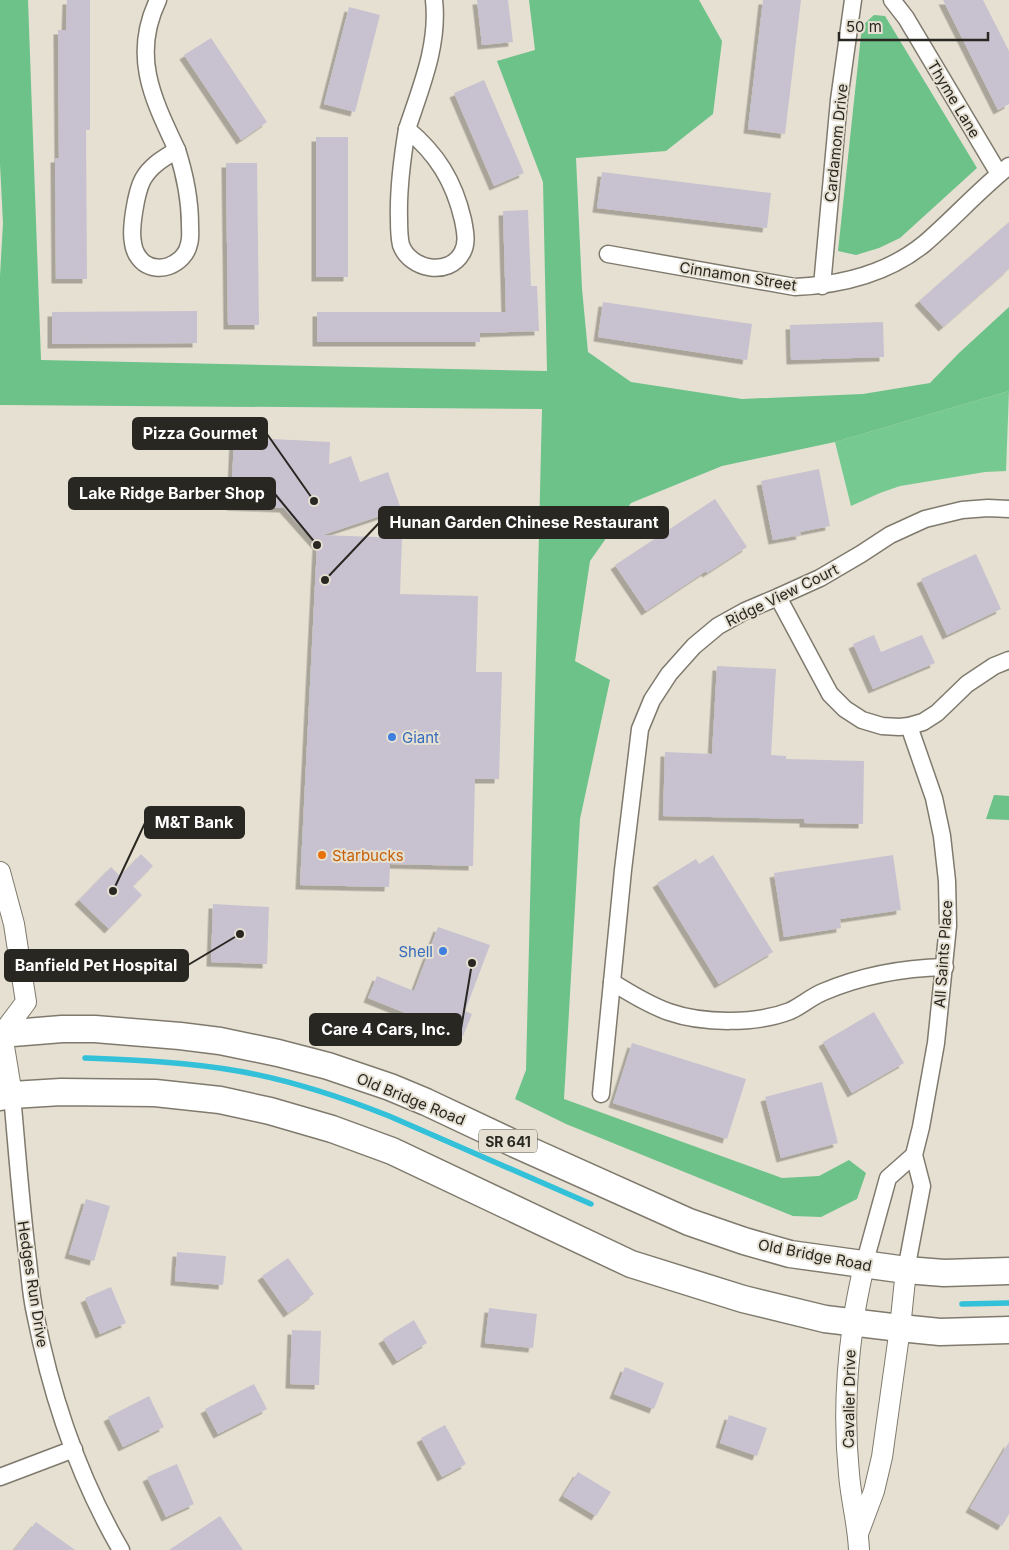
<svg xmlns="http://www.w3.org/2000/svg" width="1009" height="1550" viewBox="0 0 1009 1550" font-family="Inter,sans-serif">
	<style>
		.green { fill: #76c990 }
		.forest { fill: #6cc288 }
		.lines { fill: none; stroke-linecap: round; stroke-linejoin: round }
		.stream { stroke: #33c0d9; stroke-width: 5.5 }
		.building { fill: #c8c2d0; filter: url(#shadow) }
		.minor-casing { stroke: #7f7a6d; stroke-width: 19 }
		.tertiary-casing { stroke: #7f7a6d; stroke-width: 22 }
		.primary-casing { stroke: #7f7a6d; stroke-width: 29 }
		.minor { stroke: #fff; stroke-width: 16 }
		.tertiary { stroke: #fff; stroke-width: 20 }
		.primary { stroke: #fff; stroke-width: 26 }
		.shop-dot { fill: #3f7fe0; stroke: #e5e0d1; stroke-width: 2 }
		.food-dot { fill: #e8710a; stroke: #e5e0d1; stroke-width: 2 }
		.labels { text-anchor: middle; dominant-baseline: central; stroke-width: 4; stroke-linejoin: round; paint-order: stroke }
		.shield { fill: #e5e0d1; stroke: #615e56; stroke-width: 1 }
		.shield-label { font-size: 14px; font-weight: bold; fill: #292722 }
		.street-label { font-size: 15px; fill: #292722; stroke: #e5e0d1 }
		.shop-label { font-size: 15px; fill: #366cbe; stroke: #e5e0d1; text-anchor: start }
		.food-label { font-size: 15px; fill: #c56008; stroke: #e5e0d1; text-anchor: start }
		.leader { fill: none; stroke: #292722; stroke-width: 2 }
		.callout-dot { fill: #292722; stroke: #e5e0d1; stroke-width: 2 }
		.callout { fill: #292722; stroke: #292722; stroke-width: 2 }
		.callout-label { font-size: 16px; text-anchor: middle; font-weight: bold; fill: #fff }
	</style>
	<defs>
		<filter id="shadow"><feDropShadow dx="-4.5" dy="4.5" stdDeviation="0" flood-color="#0004"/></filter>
	</defs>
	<rect width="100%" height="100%" fill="#e5e0d1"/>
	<polygon class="green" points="1009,391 1006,471 985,472 900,486 880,493 851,506 835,442"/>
	<g class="forest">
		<polygon points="0,0 28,0 41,360 547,371 543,182 497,61 535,50 529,0 699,0 722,41 713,114 666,151 576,158 582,289 588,352 631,382 742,399 863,394 930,383 959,353 1009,307 1009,391 835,442 722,466 631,503 590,561 575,661 610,680 580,819 564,1099 782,1178 819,1176 849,1160 866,1173 857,1199 821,1217 793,1216 566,1124 515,1099 526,1070 542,409 0,405 0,276 3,223 0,164"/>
		<polygon points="874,15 885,16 977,168 900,238 879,248 856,255 838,251 862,26"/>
		<polygon points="994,795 1009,796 1009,820 986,819"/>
	</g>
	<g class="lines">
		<g class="stream">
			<path d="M 85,1058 C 136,1060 188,1062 238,1071 C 290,1080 341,1097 389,1116 L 591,1204"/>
			<polyline points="962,1304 1009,1303"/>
		</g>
	</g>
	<g class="building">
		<polygon points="67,0 90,0 90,130 86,130 87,279 56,279 55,158 59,158 58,30 66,30"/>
		<polygon points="477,0 508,0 513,42 482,45"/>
		<polygon points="763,0 801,0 785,134 748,129"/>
		<polygon points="943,0 983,0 1009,51 1009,104 998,110"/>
		<polygon points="349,7 380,15 355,112 324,104"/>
		<polygon points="211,38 267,122 241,140 184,55"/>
		<polygon points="484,80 524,173 494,186 454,93"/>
		<rect x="316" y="137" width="32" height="140"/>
		<polygon points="226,163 257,163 259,325 228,325"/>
		<polygon points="602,172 771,193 767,228 597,208"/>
		<polygon points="528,210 531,286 537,286 539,331 480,333 480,342 317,342 317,312 506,312 503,211"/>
		<polygon points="1009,222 1009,269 943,327 919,301"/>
		<polygon points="603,302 752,324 747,360 598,337"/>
		<polygon points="197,311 197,343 52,344 52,312"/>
		<polygon points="883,322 884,357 791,360 790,325"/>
		<polygon points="234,437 330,442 329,464 351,456 360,482 388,472 401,509 323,535 402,538 400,594 478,596 476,672 502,672 499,779 475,779 473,866 390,864 389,887 300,885 317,545 284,508 231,506"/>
		<polygon points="819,469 830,526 800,532 801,535 773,540 761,481"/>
		<polygon points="715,499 747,547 707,573 706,571 646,611 615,565"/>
		<polygon points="976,554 1001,609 947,635 921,579"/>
		<polygon points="874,635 881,652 922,635 935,663 873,689 853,644"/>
		<polygon points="717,666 776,669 771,755 786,756 786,759 864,761 863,824 804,823 804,819 663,816 665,752 712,754"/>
		<polygon points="141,854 153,866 133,886 142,895 109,929 79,900 111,867 120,876"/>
		<polygon points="713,855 773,952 719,984 657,883 696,859 699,864"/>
		<polygon points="893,855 901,910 840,919 841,928 784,937 774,873"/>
		<polygon points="213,904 269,907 267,964 211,962"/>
		<polygon points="438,927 490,945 465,1011 472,1014 463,1036 368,998 377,976 414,991"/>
		<polygon points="874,1012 904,1063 852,1093 823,1042"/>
		<polygon points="632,1043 746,1079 727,1139 613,1103"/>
		<polygon points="822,1082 838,1143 781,1158 765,1097"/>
		<polygon points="86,1199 110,1206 94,1261 69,1254"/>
		<polygon points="177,1252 226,1256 223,1285 175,1281"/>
		<polygon points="288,1258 314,1294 288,1313 262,1276"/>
		<polygon points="111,1287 126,1323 100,1334 85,1298"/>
		<polygon points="489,1308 537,1314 533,1348 485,1343"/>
		<polygon points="414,1320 427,1343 397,1361 383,1339"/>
		<polygon points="292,1330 321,1331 319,1385 290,1384"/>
		<polygon points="625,1367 664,1383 654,1409 614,1394"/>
		<polygon points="254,1384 267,1409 218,1434 205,1409"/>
		<polygon points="149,1396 164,1427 123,1447 108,1417"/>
		<polygon points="729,1415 767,1428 757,1456 720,1443"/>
		<polygon points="445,1425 466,1464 442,1477 421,1438"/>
		<polygon points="1009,1442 1009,1514 1002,1526 970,1508"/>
		<polygon points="177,1464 194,1504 166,1517 147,1477"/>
		<polygon points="578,1472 611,1492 596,1516 563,1496"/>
		<polygon points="220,1516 243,1550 169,1550"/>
		<polygon points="36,1522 75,1550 14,1550"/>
	</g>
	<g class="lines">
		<defs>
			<g id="minor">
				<path d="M 158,0 C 131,56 153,99 177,150"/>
				<polyline points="892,0 906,18 999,174"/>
				<path d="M 407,129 C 437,154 454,181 463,220 C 465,231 468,243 462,253 C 449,277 410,270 401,245 C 399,237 399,227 399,219 C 398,188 402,159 407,129 Z"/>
				<path d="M 407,129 C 421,87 439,45 434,0"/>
				<path d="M 177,150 C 185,175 190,198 190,225 C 190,231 191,238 189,244 C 187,254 179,262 169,266 C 161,269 151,268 144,263 C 138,258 134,251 133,243 C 130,229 136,192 143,179 C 151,165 164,158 177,150 Z"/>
				<path d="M 608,254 L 795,287 C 841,285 887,274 924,244 C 953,219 979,190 1009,166"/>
				<polyline points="822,286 839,100 853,0"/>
				<polyline points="778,597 830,694 845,709 862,720 882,726 899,727 909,726 923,722 937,713 967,684 994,666 1009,660"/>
				<path d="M 612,982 C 631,994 649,1005 669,1012 C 703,1024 757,1024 790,1011 C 801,1006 811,997 823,992 C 863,975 901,968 945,967"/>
				<polyline points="601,1094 623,870 640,729 652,700 669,674 694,646 718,626 745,611 778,597 820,578 861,554 890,535 925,519 962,510 988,508 1009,509"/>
				<path d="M 12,1095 C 17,1150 21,1206 28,1261 C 30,1278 31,1296 35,1313 C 51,1395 79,1478 121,1550"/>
				<polyline points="864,1265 888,1178 914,1155"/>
				<polyline points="906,1270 922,1186 914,1155 921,1127 936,1043 948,926 947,881 942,836 934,798 909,726"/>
				<polyline points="0,1477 74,1449"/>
			</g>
			<g id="tertiary">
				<polyline points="0,872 14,924 26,1002 2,1034"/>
				<polyline points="0,1032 2,1034 12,1095"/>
				<polyline points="859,1531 874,1491 882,1457 900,1328 906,1270"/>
				<path d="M 859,1550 C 858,1524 851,1500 849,1474 C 844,1425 846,1374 853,1325 C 855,1305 860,1285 864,1265"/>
			</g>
			<g id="primary">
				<polyline points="0,1034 62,1029 95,1029 180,1036 220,1041 278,1053 328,1066 390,1087 426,1102 513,1143 689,1222 744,1241 790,1254 906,1270 944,1273 1009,1271"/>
				<polyline points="0,1097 12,1095 61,1092 155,1093 220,1100 270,1111 332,1129 392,1151 631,1264 743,1299 825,1319 900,1328 940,1332 1009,1330"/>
			</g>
		</defs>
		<use href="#minor" class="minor-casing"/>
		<use href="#tertiary" class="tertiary-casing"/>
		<use href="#primary" class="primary-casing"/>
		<use href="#minor" class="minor"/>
		<use href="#tertiary" class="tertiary"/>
		<use href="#primary" class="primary"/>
	</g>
	<g class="shop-dot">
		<circle cx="392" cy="737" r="5"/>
		<circle cx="443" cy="951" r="5"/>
	</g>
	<circle class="food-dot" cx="322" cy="855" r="5"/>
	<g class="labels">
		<rect class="shield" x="479" y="1129.5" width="58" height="23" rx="4"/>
		<g class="shield-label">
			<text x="508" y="1141">SR 641</text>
		</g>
		<g class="street-label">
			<text transform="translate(954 99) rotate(59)">Thyme Lane</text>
			<text transform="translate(836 143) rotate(-84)">Cardamom Drive</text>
			<text transform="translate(738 276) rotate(9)">Cinnamon Street</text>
			<text transform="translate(782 595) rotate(-26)">Ridge View Court</text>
			<text transform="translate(943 954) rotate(-86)">All Saints Place</text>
			<text transform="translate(411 1099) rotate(22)">Old Bridge Road</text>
			<text transform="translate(815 1255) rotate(11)">Old Bridge Road</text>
			<text transform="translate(33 1284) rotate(81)">Hedges Run Drive</text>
			<text transform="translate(849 1399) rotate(-89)">Cavalier Drive</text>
		</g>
		<g class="shop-label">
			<text x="402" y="737">Giant</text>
			<text x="433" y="951" text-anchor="end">Shell</text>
		</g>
		<g class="food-label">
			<text x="332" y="855">Starbucks</text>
		</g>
	</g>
	<path class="leader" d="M314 501L267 434M317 545L275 494M325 580L379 523M113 891L145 823M240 934L188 965M472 963L461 1029"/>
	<g class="callout-dot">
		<circle cx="314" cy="501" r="5"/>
		<circle cx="317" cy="545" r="5"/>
		<circle cx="325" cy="580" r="5"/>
		<circle cx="113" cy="891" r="5"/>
		<circle cx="240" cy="934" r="5"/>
		<circle cx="472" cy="963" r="5"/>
	</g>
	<g class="callout">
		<rect x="133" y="418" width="134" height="31" rx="5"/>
		<rect x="69" y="478" width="206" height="31" rx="5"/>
		<rect x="379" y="507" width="289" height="31" rx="5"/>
		<rect x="145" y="807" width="99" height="31" rx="5"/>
		<rect x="5" y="950" width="183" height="31" rx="5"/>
		<rect x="310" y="1014" width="151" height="31" rx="5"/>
	</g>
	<g class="callout-label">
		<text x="200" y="439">Pizza Gourmet</text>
		<text x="172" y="499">Lake Ridge Barber Shop</text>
		<text x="524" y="528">Hunan Garden Chinese Restaurant</text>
		<text x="194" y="828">M&amp;T Bank</text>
		<text x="96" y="971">Banfield Pet Hospital</text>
		<text x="386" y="1035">Care 4 Cars, Inc.</text>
	</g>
	<path d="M839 32v8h149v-8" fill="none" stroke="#292722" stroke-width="2.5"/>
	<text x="846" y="32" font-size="15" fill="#292722" stroke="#e5e0d1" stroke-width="4" paint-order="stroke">50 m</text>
</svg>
